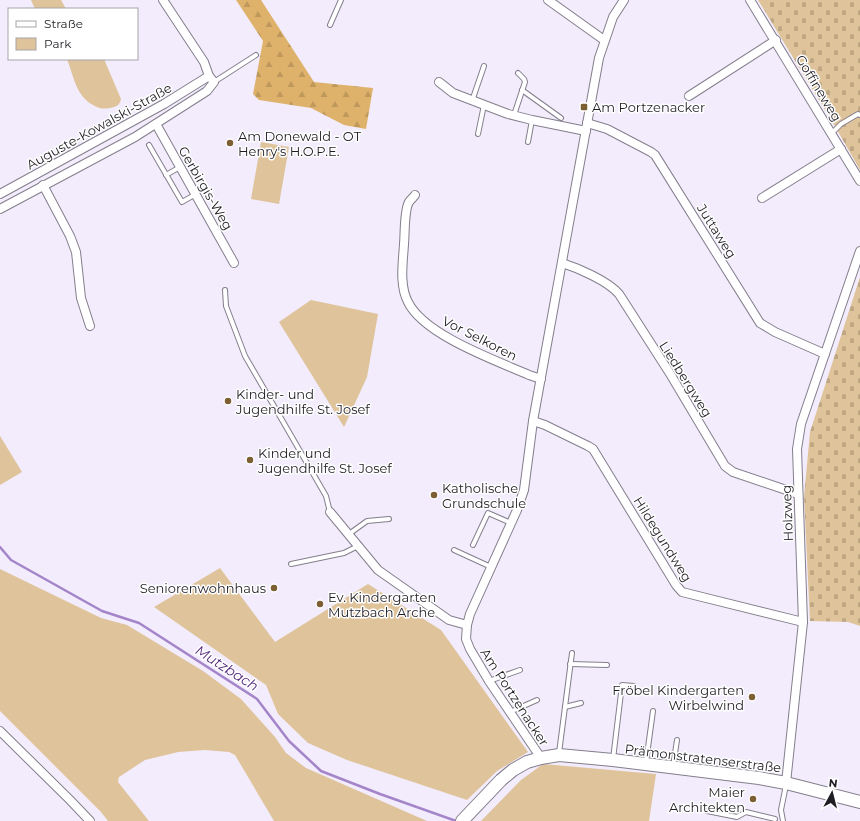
<svg xmlns="http://www.w3.org/2000/svg" width="860" height="821" viewBox="0 0 860 821" font-family="Montserrat,sans-serif">
	<style>
		.green { fill: #dfc39a }
		.forest { fill: url(#forest-firs) }
		.cemetery { fill: url(#cemetery-stones) }
		.lines { fill: none; stroke-linecap: round; stroke-linejoin: round }
		.stream { stroke: #a485c9; stroke-width: 2.5 }
		.lane-casing { stroke: #847e8c; stroke-width: 6 }
		.street-casing { stroke: #847e8c; stroke-width: 10 }
		.secondary-casing { stroke: #847e8c; stroke-width: 14 }
		.lane { stroke: #fff; stroke-width: 4 }
		.street { stroke: #fff; stroke-width: 8 }
		.secondary { stroke: #fff; stroke-width: 12 }
		.poi-dot { fill: #7c5f32; stroke: #fff; stroke-width: 1.5 }
		.labels { text-anchor: middle; dominant-baseline: central; stroke-width: 3; stroke-linejoin: round; paint-order: stroke }
		.street-label { font-size: 13px; fill: #201d23; stroke: #fff }
		.poi-label { font-size: 13px; fill: #201d23; stroke: #fff; text-anchor: start }
		.water-label { font-size: 14px; font-style: italic; fill: #552c7d; stroke: #fff }
	</style>
	<defs>
		<pattern id="forest-firs" width="22" height="20" patternUnits="userSpaceOnUse"><rect width="22" height="20" fill="#dfb26b"/><path d="M5 1l3.5 6h-7zM16 11l3.5 6h-7z" fill="#bf995c"/></pattern>
		<pattern id="cemetery-stones" width="16" height="16" patternUnits="userSpaceOnUse"><rect width="16" height="16" fill="#dfc39a"/><path d="M2 7V4a2 2 0 0 1 4 0v3zM10 15v-3a2 2 0 0 1 4 0v3z" fill="#bfa784"/></pattern>
	</defs>
	<rect width="100%" height="100%" fill="#f2ecfc"/>
	<g class="green">
		<polygon points="31,0 61,0 66,9 35,9"/>
		<path d="M 67,59 L 104,59 L 121,99 C 120,105 116,107 110,108 C 104,109 100,109 95,106 C 76,97 74,77 67,59 Z"/>
		<polygon points="261,142 289,147 279,204 251,199"/>
		<polygon points="311,300 378,314 367,377 344,427 279,322"/>
		<polygon points="0,436 22,472 0,485"/>
		<polygon points="220,568 275,642 368,584 441,630 528,752 497,771 467,800 347,760 308,743 278,714 266,685 154,607"/>
		<polygon points="0,569 101,618 127,625 203,671 241,699 275,737 286,753 306,768 427,821 274,821 235,755 229,752 205,750 178,752 145,760 119,777 118,782 149,821 108,821 101,812 0,711"/>
		<polygon points="543,764 656,774 649,821 481,821 521,780"/>
	</g>
	<polygon class="forest" points="236,0 261,0 314,82 373,88 366,129 344,125 311,108 259,100 253,94 263,41"/>
	<g class="cemetery">
		<polygon points="758,0 860,0 860,170 836,128"/>
		<polygon points="860,277 860,626 848,622 810,621 804,497 810,432"/>
	</g>
	<g class="lines">
		<polyline class="stream" points="0,547 11,560 102,611 139,623 257,699 289,741 321,771 380,794 456,821"/>
		<defs>
			<g id="lane">
				<polyline points="330,25 341,0"/>
				<polyline points="214,82 256,55"/>
				<polyline points="522,90 561,118"/>
				<polyline points="472,101 484,66"/>
				<polyline points="514,115 525,82 524,79 518,73"/>
				<polyline points="832,133 841,124 858,114 860,115"/>
				<polyline points="478,134 484,105"/>
				<polyline points="528,142 532,120"/>
				<polyline points="149,145 182,202 196,194"/>
				<polyline points="166,175 180,167"/>
				<polyline points="225,290 226,306 245,356 326,496 330,512"/>
				<polyline points="349,534 367,521 389,519"/>
				<polyline points="473,545 488,513 511,523"/>
				<polyline points="454,550 491,567"/>
				<polyline points="291,564 344,553 358,546"/>
				<polyline points="570,664 607,665"/>
				<polyline points="489,681 520,670"/>
				<polyline points="565,707 581,703"/>
				<polyline points="510,712 537,700"/>
				<polyline points="559,753 572,653"/>
				<polyline points="613,759 622,685 634,686"/>
				<polyline points="646,762 653,711"/>
				<polyline points="673,767 677,740"/>
				<polyline points="707,811 737,817 746,812 775,819"/>
				<polyline points="783,821 781,810 786,785"/>
			</g>
			<g id="street">
				<polyline points="548,0 604,40"/>
				<polyline points="750,0 860,181"/>
				<polyline points="439,82 453,93 508,114 532,120 586,131"/>
				<polyline points="689,96 776,40"/>
				<polyline points="587,123 607,129 651,152 655,155 760,323 775,332 825,354"/>
				<polyline points="156,124 234,263"/>
				<polyline points="43,185 70,236 76,252 81,298 90,326"/>
				<polyline points="0,194 164,104 209,76"/>
				<path d="M 415,195 C 414,197 411,199 409,202 C 404,210 405,234 404,244 C 403,262 399,285 408,302 C 424,335 495,360 529,375 L 541,379"/>
				<polyline points="762,198 841,149"/>
				<polyline points="0,209 135,137 207,91 214,82 209,76 204,62 163,0"/>
				<path d="M 562,263 C 578,268 608,281 619,294 L 669,372 L 725,466 L 733,472 L 798,494"/>
				<polyline points="533,421 545,425 588,446 593,449 676,585 682,592 803,622"/>
				<polyline points="330,512 378,570 449,620 467,625"/>
				<polyline points="0,731 70,800 90,821"/>
				<polyline points="541,758 489,681 470,649 466,639 467,625 470,614 517,510 524,490 533,421 599,58 613,17 624,0"/>
				<polyline points="786,783 803,622 797,449 801,424 860,251"/>
			</g>
			<polyline id="secondary" points="462,821 501,780 513,770 527,762 541,758 559,755 613,760 759,778 786,783 860,802"/>
		</defs>
		<use href="#lane" class="lane-casing"/>
		<use href="#street" class="street-casing"/>
		<use href="#secondary" class="secondary-casing"/>
		<use href="#lane" class="lane"/>
		<use href="#street" class="street"/>
		<use href="#secondary" class="secondary"/>
	</g>
	<g class="poi-dot">
		<rect x="580" y="103" width="8" height="8" rx="2"/>
		<circle cx="230" cy="143" r="4"/>
		<circle cx="228" cy="401" r="4"/>
		<circle cx="250" cy="460" r="4"/>
		<circle cx="434" cy="495" r="4"/>
		<circle cx="274" cy="588" r="4"/>
		<circle cx="320" cy="604" r="4"/>
		<circle cx="752" cy="697" r="4"/>
		<circle cx="753" cy="799" r="4"/>
	</g>
	<g class="labels">
		<g class="street-label">
			<text transform="translate(819 88) rotate(59)">Goffineweg</text>
			<text transform="translate(99 126) rotate(-29)">Auguste-Kowalski-Straße</text>
			<text transform="translate(206 188) rotate(60)">Gerbirgis-Weg</text>
			<text transform="translate(717 231) rotate(58)">Juttaweg</text>
			<text transform="translate(480 338) rotate(27)">Vor Selkoren</text>
			<text transform="translate(686 379) rotate(58)">Liedbergweg</text>
			<text transform="translate(787 513) rotate(-92)">Holzweg</text>
			<text transform="translate(663 539) rotate(58)">Hildegundweg</text>
			<text transform="translate(515 697) rotate(57)">Am Portzenacker</text>
			<text transform="translate(703 758) rotate(7)">Prämonstratenserstraße</text>
		</g>
		<g class="poi-label">
			<text x="592" y="107">Am Portzenacker</text>
			<text x="238" y="136">Am Donewald - OT<tspan x="238" dy="15">Henry's H.O.P.E.</tspan></text>
			<text x="236" y="394">Kinder- und<tspan x="236" dy="15">Jugendhilfe St. Josef</tspan></text>
			<text x="258" y="453">Kinder und<tspan x="258" dy="15">Jugendhilfe St. Josef</tspan></text>
			<text x="442" y="488">Katholische<tspan x="442" dy="15">Grundschule</tspan></text>
			<text x="266" y="588" text-anchor="end">Seniorenwohnhaus</text>
			<text x="328" y="597">Ev. Kindergarten<tspan x="328" dy="15">Mutzbach Arche</tspan></text>
			<text x="744" y="690" text-anchor="end">Fröbel Kindergarten<tspan x="744" dy="15">Wirbelwind</tspan></text>
			<text x="745" y="792" text-anchor="end">Maier<tspan x="745" dy="15">Architekten</tspan></text>
		</g>
		<g class="water-label">
			<text transform="translate(227 668) rotate(33)">Mutzbach</text>
		</g>
	</g>
	<rect x="8" y="8" width="130" height="52" fill="#ffffff" stroke="#a6a5a7"/>
	<rect x="16" y="21" width="20" height="6" fill="#ffffff" stroke="#a6a5a7"/>
	<text x="44" y="28" font-size="12" fill="#201d23">Straße</text>
	<rect x="16" y="38" width="20" height="12" fill="#dfc39a" stroke="#a6a5a7"/>
	<text x="44" y="48" font-size="12" fill="#201d23">Park</text>
	<g transform="translate(832 793) rotate(7)" stroke="#ffffff" stroke-width="3" paint-order="stroke">
	<path d="M0-3L7 15L0 10L-7 15Z" fill="#201d23"/>
	<text y="-6" font-size="11" font-weight="bold" text-anchor="middle" fill="#201d23">N</text>
	</g>
</svg>
